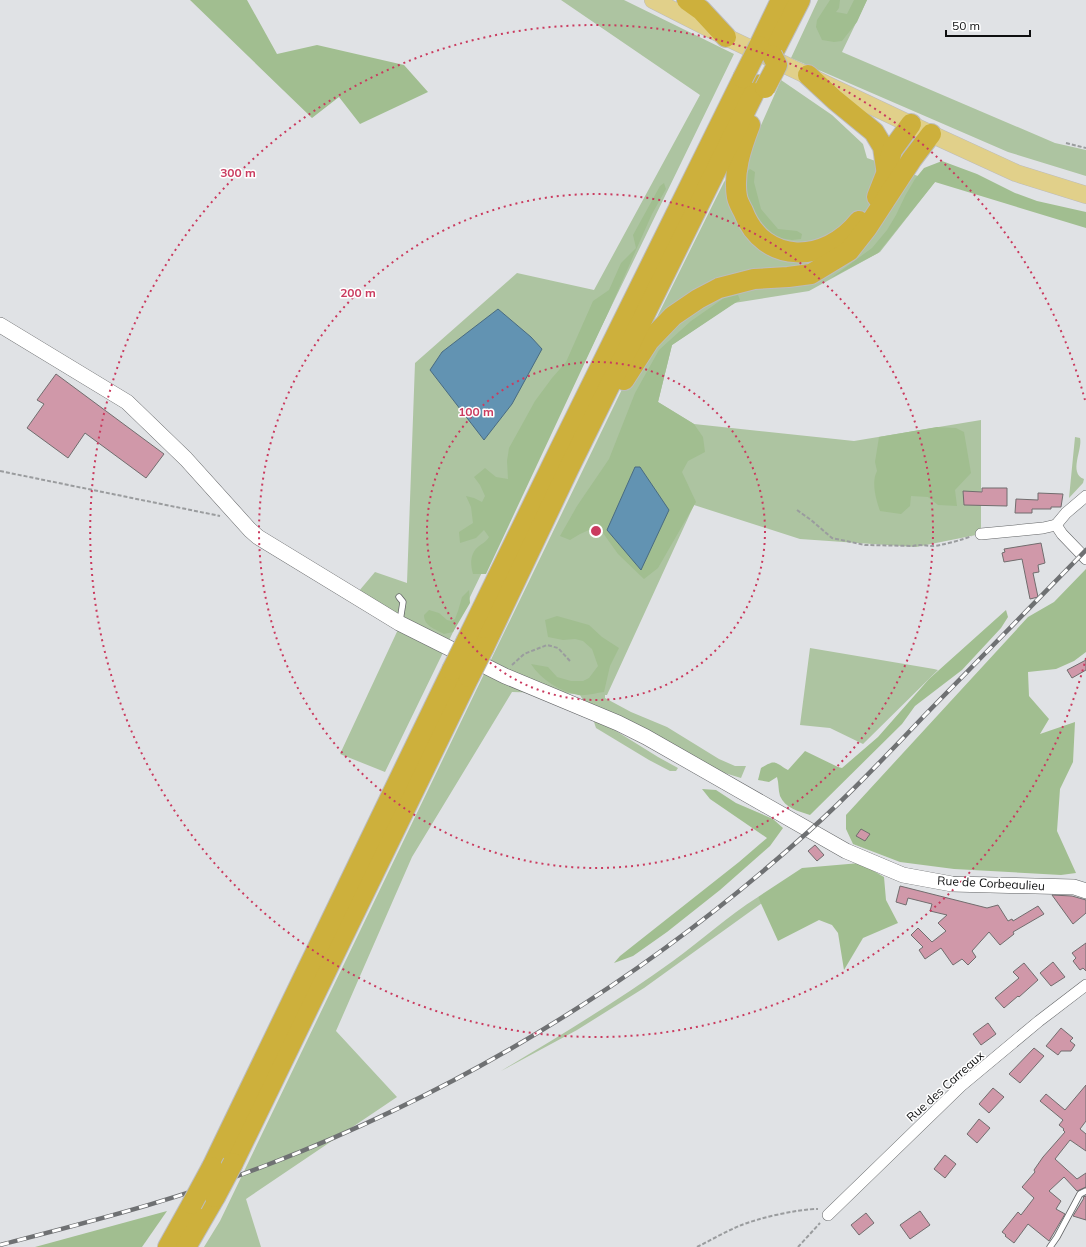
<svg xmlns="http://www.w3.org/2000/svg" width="1086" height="1247" viewBox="0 0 1086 1247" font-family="Mulish,sans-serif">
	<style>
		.green { fill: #adc4a1 }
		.forest { fill: #a1be90 }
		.water { fill: #6293b2; stroke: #496b81 }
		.building { fill: #d098a9; stroke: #716d6e }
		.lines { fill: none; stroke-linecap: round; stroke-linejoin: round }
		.lane-casing { stroke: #626466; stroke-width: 7 }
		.street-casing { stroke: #626466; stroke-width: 12 }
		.secondary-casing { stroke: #626466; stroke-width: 16 }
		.primary-casing { stroke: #bcbcbc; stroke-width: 18 }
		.highway-casing { stroke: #bcbcbc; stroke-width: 22 }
		.path { stroke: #9a9c9e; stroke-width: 2; stroke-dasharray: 4 2; stroke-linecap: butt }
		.lane { stroke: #fff; stroke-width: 5.5 }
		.street { stroke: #fff; stroke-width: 11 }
		.secondary { stroke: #fff; stroke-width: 15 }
		.primary { stroke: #e1d08a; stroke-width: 17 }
		.highway { stroke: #cdb03c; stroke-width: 20 }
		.rail-casing { stroke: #6f7173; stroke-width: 4.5 }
		.rail { stroke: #fff; stroke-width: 3; stroke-dasharray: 9; stroke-linecap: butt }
		.highway-bridge-casing { stroke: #bcbcbc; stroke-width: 22; stroke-linecap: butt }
		.highway-bridge { stroke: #cdb03c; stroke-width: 20 }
		.ring { fill: none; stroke: #ca3b5f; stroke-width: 2; stroke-dasharray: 2 4 }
		.labels { text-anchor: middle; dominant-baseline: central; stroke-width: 3; stroke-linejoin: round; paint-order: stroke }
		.street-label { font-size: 12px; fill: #0e0f10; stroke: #fff }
		.centre { fill: #ca3b5f; stroke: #fff; stroke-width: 2 }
		.ring-label { font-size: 12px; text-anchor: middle; font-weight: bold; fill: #ca3b5f; stroke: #fff; stroke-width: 3; stroke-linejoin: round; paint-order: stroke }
	</style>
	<rect width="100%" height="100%" fill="#e0e2e5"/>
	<g class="green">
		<polygon points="561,0 624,0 734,54 385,772 340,754 402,621 359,591 375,572 407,583 415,363 517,273 594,290 700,95"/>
		<polygon points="818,0 867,0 842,52 1055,143 1086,150 1086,176 1008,152 791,58"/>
		<polygon points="781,80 832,115 863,144 867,158 935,182 880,252 809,291 734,303 672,345 658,402 694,424 854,441 981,420 981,534 916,547 800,539 694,505 607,695 605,695 605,698 631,712 667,727 719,759 735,766 746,766 741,778 718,771 584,702 580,695 582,694 512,692 412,857 336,1031 397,1097 246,1199 261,1247 204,1247 220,1221 484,674 658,315 724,182 750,150"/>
		<path d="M 1075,437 L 1080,438 C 1083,449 1068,473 1084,479 L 1083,483 L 1069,498 Z"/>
		<polygon points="810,648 934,669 938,670 863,744 830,728 800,725"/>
		<polygon points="600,721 658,757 678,768 676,771 670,771 649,760 596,728 594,722"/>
		<path d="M 758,897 L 762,903 L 644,988 L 577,1030 L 501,1071 C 559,1036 618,1001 673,961 C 702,940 728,916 758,897 Z"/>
	</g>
	<g class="forest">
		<polygon points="190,0 247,0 277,54 317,45 404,65 428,92 360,124 339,97 312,118"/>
		<polygon points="830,0 840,0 839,8 836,12 847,14 854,0 867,0 857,22 842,41 834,42 822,40 816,27 817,20"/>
		<polygon points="942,161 977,174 1015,193 1037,201 1086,212 1086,228 935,182 878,253 831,278 872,248 887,230 896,215 905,196 915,179 924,168"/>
		<polygon points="750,169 755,172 754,182 761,209 778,229 797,231 802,234 801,239 792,240 774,237 752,217 743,175"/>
		<path d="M 664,183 L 666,189 L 652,214 L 608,313 L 486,574 L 473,574 C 470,564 470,553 479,546 C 483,543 486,542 489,537 L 484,530 L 476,538 L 460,543 L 459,532 L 473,523 L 471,507 L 466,496 L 474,498 L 482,502 L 485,496 L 480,485 L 474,477 L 485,468 L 496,477 L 508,479 L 507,461 L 509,448 L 535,401 L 552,378 L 566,362 L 593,301 L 609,290 L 621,263 L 636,248 L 633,235 L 660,186 Z"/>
		<polygon points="738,295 740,300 732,305 672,345 658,402 694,424 703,437 705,452 688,461 682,472 696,502 658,568 644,579 618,554 598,526 580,534 570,540 560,536 577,506 609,459 635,393 659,350 691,321 724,298"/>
		<path d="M 937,427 L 956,428 L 964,432 L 971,473 L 955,490 L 957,506 L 938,505 L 928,497 L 911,496 L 910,506 L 901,514 L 880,511 C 876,500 871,482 877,471 L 875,462 L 879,437 Z"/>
		<polygon points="1086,569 1086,652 1074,661 1056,669 1028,672 1029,696 1049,719 1040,734 1075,722 1073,762 1060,789 1057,831 1076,873 1061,875 954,869 900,862 853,844 846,829 846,815 1028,617 1054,602"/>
		<path d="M 469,590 L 470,603 L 453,632 L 444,634 C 435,629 424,626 424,615 L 429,610 L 439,613 L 447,620 L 451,621 L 455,619 L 458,611 L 462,597 Z"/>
		<path d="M 1006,610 L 1008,617 L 1001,628 L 962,670 L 915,706 L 902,724 L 810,815 C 798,811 785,808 780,796 C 778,790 779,783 777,777 L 769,782 L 758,780 L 761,768 C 776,759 774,762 788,770 L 805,751 L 838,767 L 842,768 L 878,737 L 929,679 Z"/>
		<path d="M 557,616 L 589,625 L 602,637 L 619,648 L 610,666 L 604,692 C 596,693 586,696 578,695 C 560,691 541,680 531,664 L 548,667 L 557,677 L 571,681 L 583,681 L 589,678 L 598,666 L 592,649 L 583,641 L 575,639 L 563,640 L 548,637 L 545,620 Z"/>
		<polygon points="702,789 716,790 736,803 773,819 783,828 770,846 720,890 667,932 633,956 614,963 620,956 739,862 767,838 710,799"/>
		<polygon points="860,863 884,877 886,900 898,923 863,938 844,970 838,933 832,925 819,920 778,941 758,897 802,868"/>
		<polygon points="167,1211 142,1247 35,1247"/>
	</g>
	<g class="water">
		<polygon points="498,309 531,337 542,349 512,404 484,440 430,370 442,352"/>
		<polygon points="635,467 640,467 669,510 641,570 607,530"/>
	</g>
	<g class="building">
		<polygon points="56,374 164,454 146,478 85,433 68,458 27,428 44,404 37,400"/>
		<polygon points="982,488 1007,488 1007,506 964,505 963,491 982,492"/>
		<polygon points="1038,493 1063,494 1061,507 1051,507 1051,509 1032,509 1032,513 1015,513 1016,499 1038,500"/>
		<polygon points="1041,543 1045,563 1038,565 1039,572 1033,573 1038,597 1030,599 1022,559 1004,562 1002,553 1005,552 1004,549"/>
		<polygon points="1086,660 1086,670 1072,678 1067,670"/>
		<polygon points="861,829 870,834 865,841 856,836"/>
		<polygon points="815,845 824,855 817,861 808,851"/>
		<polygon points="900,886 987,908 998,905 1008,921 1012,919 1013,921 1038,906 1044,914 1013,932 1014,934 1000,945 989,932 972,951 976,957 968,965 962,959 953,965 941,948 925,959 919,950 923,947 911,935 918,928 932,942 946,931 938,923 947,915 930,911 932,904 908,898 906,905 896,902"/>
		<polygon points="1052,895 1072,896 1086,900 1086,913 1073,924"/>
		<polygon points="1086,943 1086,971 1083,968 1080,970 1073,961 1076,958 1072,953"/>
		<polygon points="1053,962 1065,977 1051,986 1040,973"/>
		<polygon points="1024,963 1038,980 1019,997 1018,996 1004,1008 995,998 1019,978 1013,972"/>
		<polygon points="988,1023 996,1034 981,1045 973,1034"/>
		<polygon points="1061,1028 1073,1038 1070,1041 1075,1045 1071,1051 1061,1051 1058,1055 1046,1046"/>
		<polygon points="1034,1048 1044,1056 1020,1083 1009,1074"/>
		<polygon points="1086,1085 1086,1121 1080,1129 1086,1134 1086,1151 1070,1140 1055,1159 1077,1179 1086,1173 1086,1187 1077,1191 1064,1177 1049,1191 1061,1201 1056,1209 1065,1214 1049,1241 1028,1224 1014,1243 1005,1236 1006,1235 1002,1232 1018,1212 1021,1215 1034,1198 1022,1187 1035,1172 1034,1170 1043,1157 1065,1132 1063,1130 1064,1129 1059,1125 1063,1120 1040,1101 1046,1094 1065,1110"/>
		<polygon points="993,1088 1004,1097 989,1113 979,1104"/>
		<polygon points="979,1119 990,1128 977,1143 967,1134"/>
		<polygon points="945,1155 956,1164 945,1178 934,1169"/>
		<polygon points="1086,1196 1086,1220 1073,1216 1084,1198 1083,1197"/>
		<polygon points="920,1211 930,1225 910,1239 900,1225"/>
		<polygon points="866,1213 874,1223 859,1235 851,1225"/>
	</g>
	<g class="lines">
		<defs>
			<g id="lane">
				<polyline points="399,597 403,602 400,621"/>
				<polyline points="1050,1247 1057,1237 1080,1194 1086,1191"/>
			</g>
			<g id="street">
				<polyline points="1086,496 1066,513 1056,525 1062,534 1086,559"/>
				<polyline points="981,534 1043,528 1056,525"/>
				<polyline points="828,1215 961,1086 1039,1021 1086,985"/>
			</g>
			<polyline id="secondary" points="0,325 127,402 186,459 250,530 258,537 399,623 505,676 618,723 646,737 846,851 903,875 952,884 1074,887 1086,891"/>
			<polyline id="primary" points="653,0 726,37 931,134 1016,173 1086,195"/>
			<g id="highway">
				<polyline points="687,0 701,10 726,37"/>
				<polyline points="759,46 781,0"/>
				<polyline points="772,55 800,0"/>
				<polyline points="808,75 835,100 874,132 883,147 886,168"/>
				<path d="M 750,125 C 741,148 733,173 737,197 C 738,202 741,207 743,211 C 764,266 826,263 859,221"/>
				<polyline points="877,197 886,174 892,150 911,124"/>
				<polyline points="624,380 649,341 673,316 698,299 719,288 754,279 788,277 811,274 849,251 867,228 912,159 931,134"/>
				<polyline points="467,640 559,451 743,78"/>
				<polyline points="484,647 569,468 758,85"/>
				<polyline points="233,1163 469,677"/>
				<polyline points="212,1167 452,670"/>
				<polyline points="168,1247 192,1204"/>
				<polyline points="186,1247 215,1197"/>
			</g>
		</defs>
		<use href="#lane" class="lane-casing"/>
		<use href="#street" class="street-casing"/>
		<use href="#secondary" class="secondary-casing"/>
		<use href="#primary" class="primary-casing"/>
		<use href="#highway" class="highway-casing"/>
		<g class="path">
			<polyline points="1066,143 1086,148"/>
			<polyline points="0,471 220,516"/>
			<path d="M 797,510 L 811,520 L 832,538 L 865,545 L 913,546 C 920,544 926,546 933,546 C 939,546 966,539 971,536"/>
			<polyline points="512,665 524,654 547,645 558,648 570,661"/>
			<path d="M 697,1247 C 711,1240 725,1232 739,1226 C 758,1218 798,1209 818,1209"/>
			<polyline points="798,1247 820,1223"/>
		</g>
		<use href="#lane" class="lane"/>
		<use href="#street" class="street"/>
		<use href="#secondary" class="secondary"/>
		<use href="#primary" class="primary"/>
		<use href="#highway" class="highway"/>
		<defs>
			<path id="rail" d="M 0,1245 C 92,1221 184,1198 272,1163 C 471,1086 649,975 808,832 C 849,795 887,755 925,715 C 979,660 1032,605 1086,550"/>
		</defs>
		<use href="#rail" class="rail-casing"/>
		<use href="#rail" class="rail"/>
		<defs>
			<g id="highway-bridge">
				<polyline points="743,78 759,46"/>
				<polyline points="765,88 777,65 772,55"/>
				<polyline points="452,670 467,640"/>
				<polyline points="469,677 484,647"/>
				<polyline points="215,1197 233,1163"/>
				<polyline points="192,1204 212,1167"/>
			</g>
		</defs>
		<use href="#highway-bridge" class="highway-bridge-casing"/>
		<use href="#highway-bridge" class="highway-bridge"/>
	</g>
	<g class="ring">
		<circle cx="596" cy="531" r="169"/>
		<circle cx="596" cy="531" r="337"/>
		<path d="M1086 658A506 506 0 1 1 1086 404"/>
	</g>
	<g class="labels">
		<g class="street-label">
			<text transform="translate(991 883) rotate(3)">Rue de Corbeaulieu</text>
			<text transform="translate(945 1086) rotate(-42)">Rue des Carreaux</text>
		</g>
	</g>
	<circle cx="596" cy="531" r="6" class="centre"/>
	<g class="ring-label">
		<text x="238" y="177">300 m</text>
		<text x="358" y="297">200 m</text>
		<text x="476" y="416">100 m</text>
	</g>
	<path d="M946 30v6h84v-6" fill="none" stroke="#0e0f10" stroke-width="2"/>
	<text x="952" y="30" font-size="12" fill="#0e0f10" stroke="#ffffff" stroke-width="3" paint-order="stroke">50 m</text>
</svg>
